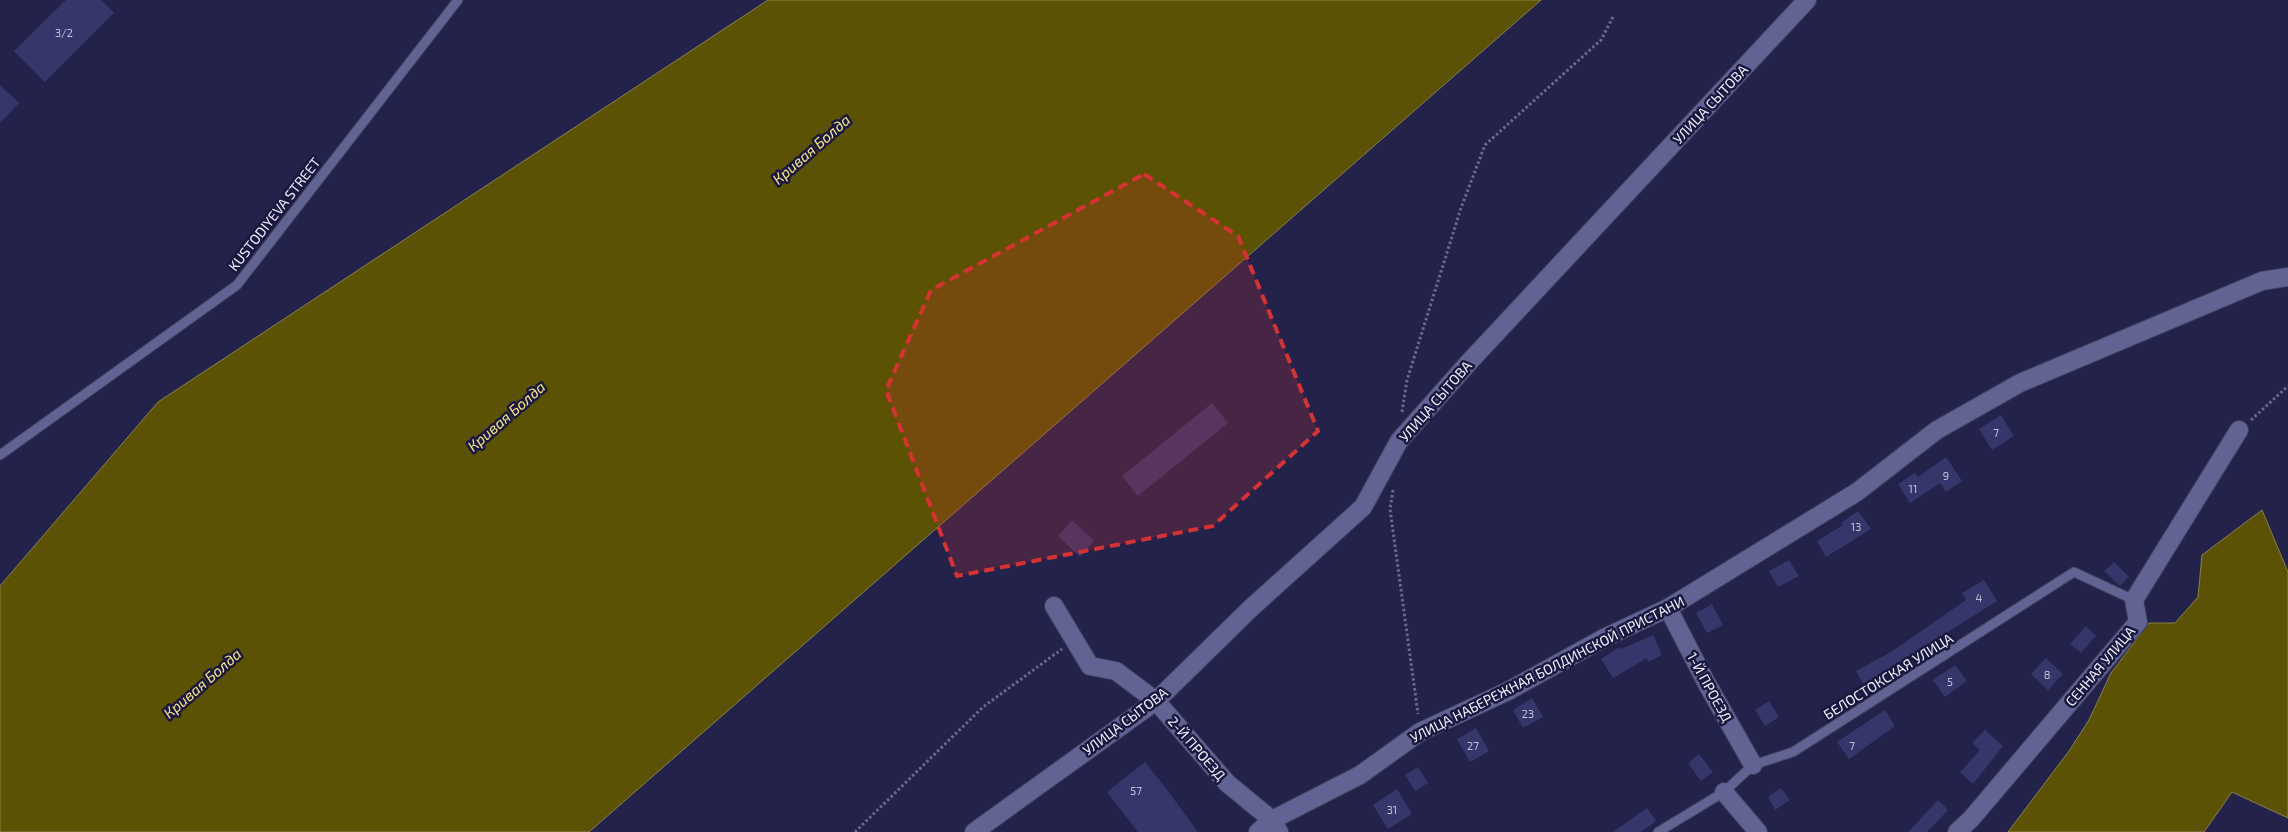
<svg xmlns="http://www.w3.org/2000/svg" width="2288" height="832" viewBox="0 0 2288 832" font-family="'Exo 2',sans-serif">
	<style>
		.water { fill: #5c5203; stroke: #89824e }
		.building { fill: #37366b }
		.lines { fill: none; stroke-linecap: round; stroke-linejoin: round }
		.service-casing { stroke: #3f3c5c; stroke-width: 11 }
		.minor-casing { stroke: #3f3c5c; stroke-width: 20 }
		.path { stroke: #6b6b89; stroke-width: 3; stroke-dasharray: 2.5 2.5; stroke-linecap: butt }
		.service { stroke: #616492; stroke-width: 9 }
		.minor { stroke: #616492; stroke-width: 18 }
		.marked { fill: #d73233; fill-opacity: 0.2; stroke: #d73233; stroke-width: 4; stroke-dasharray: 10 6; stroke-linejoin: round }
		.labels { text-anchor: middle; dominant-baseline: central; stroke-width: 5; stroke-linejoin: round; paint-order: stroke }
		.number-label { font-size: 11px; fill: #c2c3d8 }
		.street-label { font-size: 14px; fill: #f1f2fd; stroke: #1a183f }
		.water-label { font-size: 15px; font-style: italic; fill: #f5e786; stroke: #1a183f }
	</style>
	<rect width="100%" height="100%" fill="#23224a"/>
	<g class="water">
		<polygon points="768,0 1541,0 589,832 0,832 0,586 158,402"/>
		<polygon points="2262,510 2288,572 2288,818 2232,792 2204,832 2008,832 2069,751 2089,720 2111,673 2149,623 2175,623 2198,597 2202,555"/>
	</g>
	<g class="building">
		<polygon points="66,0 101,0 114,13 45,82 14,51"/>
		<polygon points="0,85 19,103 0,123"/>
		<polygon points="1212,403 1228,423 1138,496 1122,476"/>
		<polygon points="2001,415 2014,436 1992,450 1979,429"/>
		<polygon points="1946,457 1962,481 1946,492 1940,483 1910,503 1898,484 1915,473 1918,477"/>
		<polygon points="1858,511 1871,529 1826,557 1817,541 1843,525 1841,523"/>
		<polygon points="1072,520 1094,541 1080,557 1058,536"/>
		<polygon points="1789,560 1799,576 1778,587 1769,571"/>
		<polygon points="2114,562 2129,577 2120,586 2104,571"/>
		<polygon points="1984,580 1997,601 1864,685 1856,671 1891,652 1966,600 1962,593"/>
		<polygon points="1712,604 1723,625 1707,633 1696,613"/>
		<polygon points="2086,626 2096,636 2081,653 2070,644"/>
		<polygon points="1653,635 1662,655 1648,662 1647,658 1613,678 1601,659 1620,647 1621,649"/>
		<polygon points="2046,658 2063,674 2048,690 2031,674"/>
		<polygon points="1955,665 1967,681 1945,697 1933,680"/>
		<polygon points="1532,698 1543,717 1523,728 1513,710"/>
		<polygon points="1769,701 1779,717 1765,726 1755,710"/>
		<polygon points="1885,710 1895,726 1849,759 1837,742"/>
		<polygon points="1476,728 1489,751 1470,762 1457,739"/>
		<polygon points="1985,730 2003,746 1973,784 1960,772 1980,750 1972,743"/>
		<polygon points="1699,754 1713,772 1701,781 1688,763"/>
		<polygon points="1145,762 1165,787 1198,832 1138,832 1107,792"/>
		<polygon points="1418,767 1428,783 1415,791 1405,775"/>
		<polygon points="1781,788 1790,800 1775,810 1768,797"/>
		<polygon points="1397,789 1412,814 1388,829 1373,805"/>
		<polygon points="1938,800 1948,810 1927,832 1908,832"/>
		<polygon points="1647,808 1656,821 1641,832 1613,832"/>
	</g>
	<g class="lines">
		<defs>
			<g id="service">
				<polyline points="0,455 237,285 458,0"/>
				<polyline points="1658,832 1724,792 1753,765 1793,752 2074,572 2134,600"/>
			</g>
			<g id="minor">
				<polyline points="1054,606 1090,666 1116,671 1156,701 1227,783 1272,820 1279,832"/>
				<polyline points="1668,608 1707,684 1753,765"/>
				<polyline points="1724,792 1758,832"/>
				<polyline points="974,832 1156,701 1251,608 1363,507 1399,441 1471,360 1807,0"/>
				<polyline points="1258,832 1272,820 1360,775 1420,732 1508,691 1604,638 1668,608 1857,492 1937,430 2020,383 2262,281 2288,277"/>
				<polyline points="1957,832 1971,819 2138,622 2134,600 2239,430"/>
			</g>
		</defs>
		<use href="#service" class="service-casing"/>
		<use href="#minor" class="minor-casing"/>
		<g class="path">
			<polyline points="1402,412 1407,380 1461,208 1485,145 1601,40 1614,15"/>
			<polyline points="2251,420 2288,386"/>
			<polyline points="1393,490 1390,509 1418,714"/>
			<polyline points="855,832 983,707 1062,649"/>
		</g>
		<use href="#service" class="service"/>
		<use href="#minor" class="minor"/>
	</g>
	<path class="marked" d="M 1144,174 L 1238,236 L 1318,431 L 1213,526 L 957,576 L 886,390 L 931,290 Z"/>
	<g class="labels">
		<g class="number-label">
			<text x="64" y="32">3/2</text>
			<text x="1996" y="432">7</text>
			<text x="1946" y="475">9</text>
			<text x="1913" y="488">11</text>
			<text x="1856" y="526">13</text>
			<text x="1979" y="597">4</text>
			<text x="2047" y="674">8</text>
			<text x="1950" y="681">5</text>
			<text x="1528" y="713">23</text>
			<text x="1473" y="745">27</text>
			<text x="1852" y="745">7</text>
			<text x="1136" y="790">57</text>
			<text x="1392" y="809">31</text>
		</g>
		<g class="street-label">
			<text transform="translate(1710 104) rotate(-47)">УЛИЦА СЫТОВА</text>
			<text transform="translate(274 214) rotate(-52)">KUSTODIYEVA STREET</text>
			<text transform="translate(1435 401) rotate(-49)">УЛИЦА СЫТОВА</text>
			<text transform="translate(2100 666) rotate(-50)">СЕННАЯ УЛИЦА</text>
			<text transform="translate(1547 669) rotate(-27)">УЛИЦА НАБЕРЕЖНАЯ БОЛДИНСКОЙ ПРИСТАНИ</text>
			<text transform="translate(1888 676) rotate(-32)">БЕЛОСТОКСКАЯ УЛИЦА</text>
			<text transform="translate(1710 687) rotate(61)">1-Й ПРОЕЗД</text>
			<text transform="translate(1125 721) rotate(-37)">УЛИЦА СЫТОВА</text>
			<text transform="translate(1197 748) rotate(49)">2-Й ПРОЕЗД</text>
		</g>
		<g class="water-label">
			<text transform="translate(811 149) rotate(-41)">Кривая Болда</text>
			<text transform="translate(506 416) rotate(-41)">Кривая Болда</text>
			<text transform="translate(202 683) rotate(-41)">Кривая Болда</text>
		</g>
	</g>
</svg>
